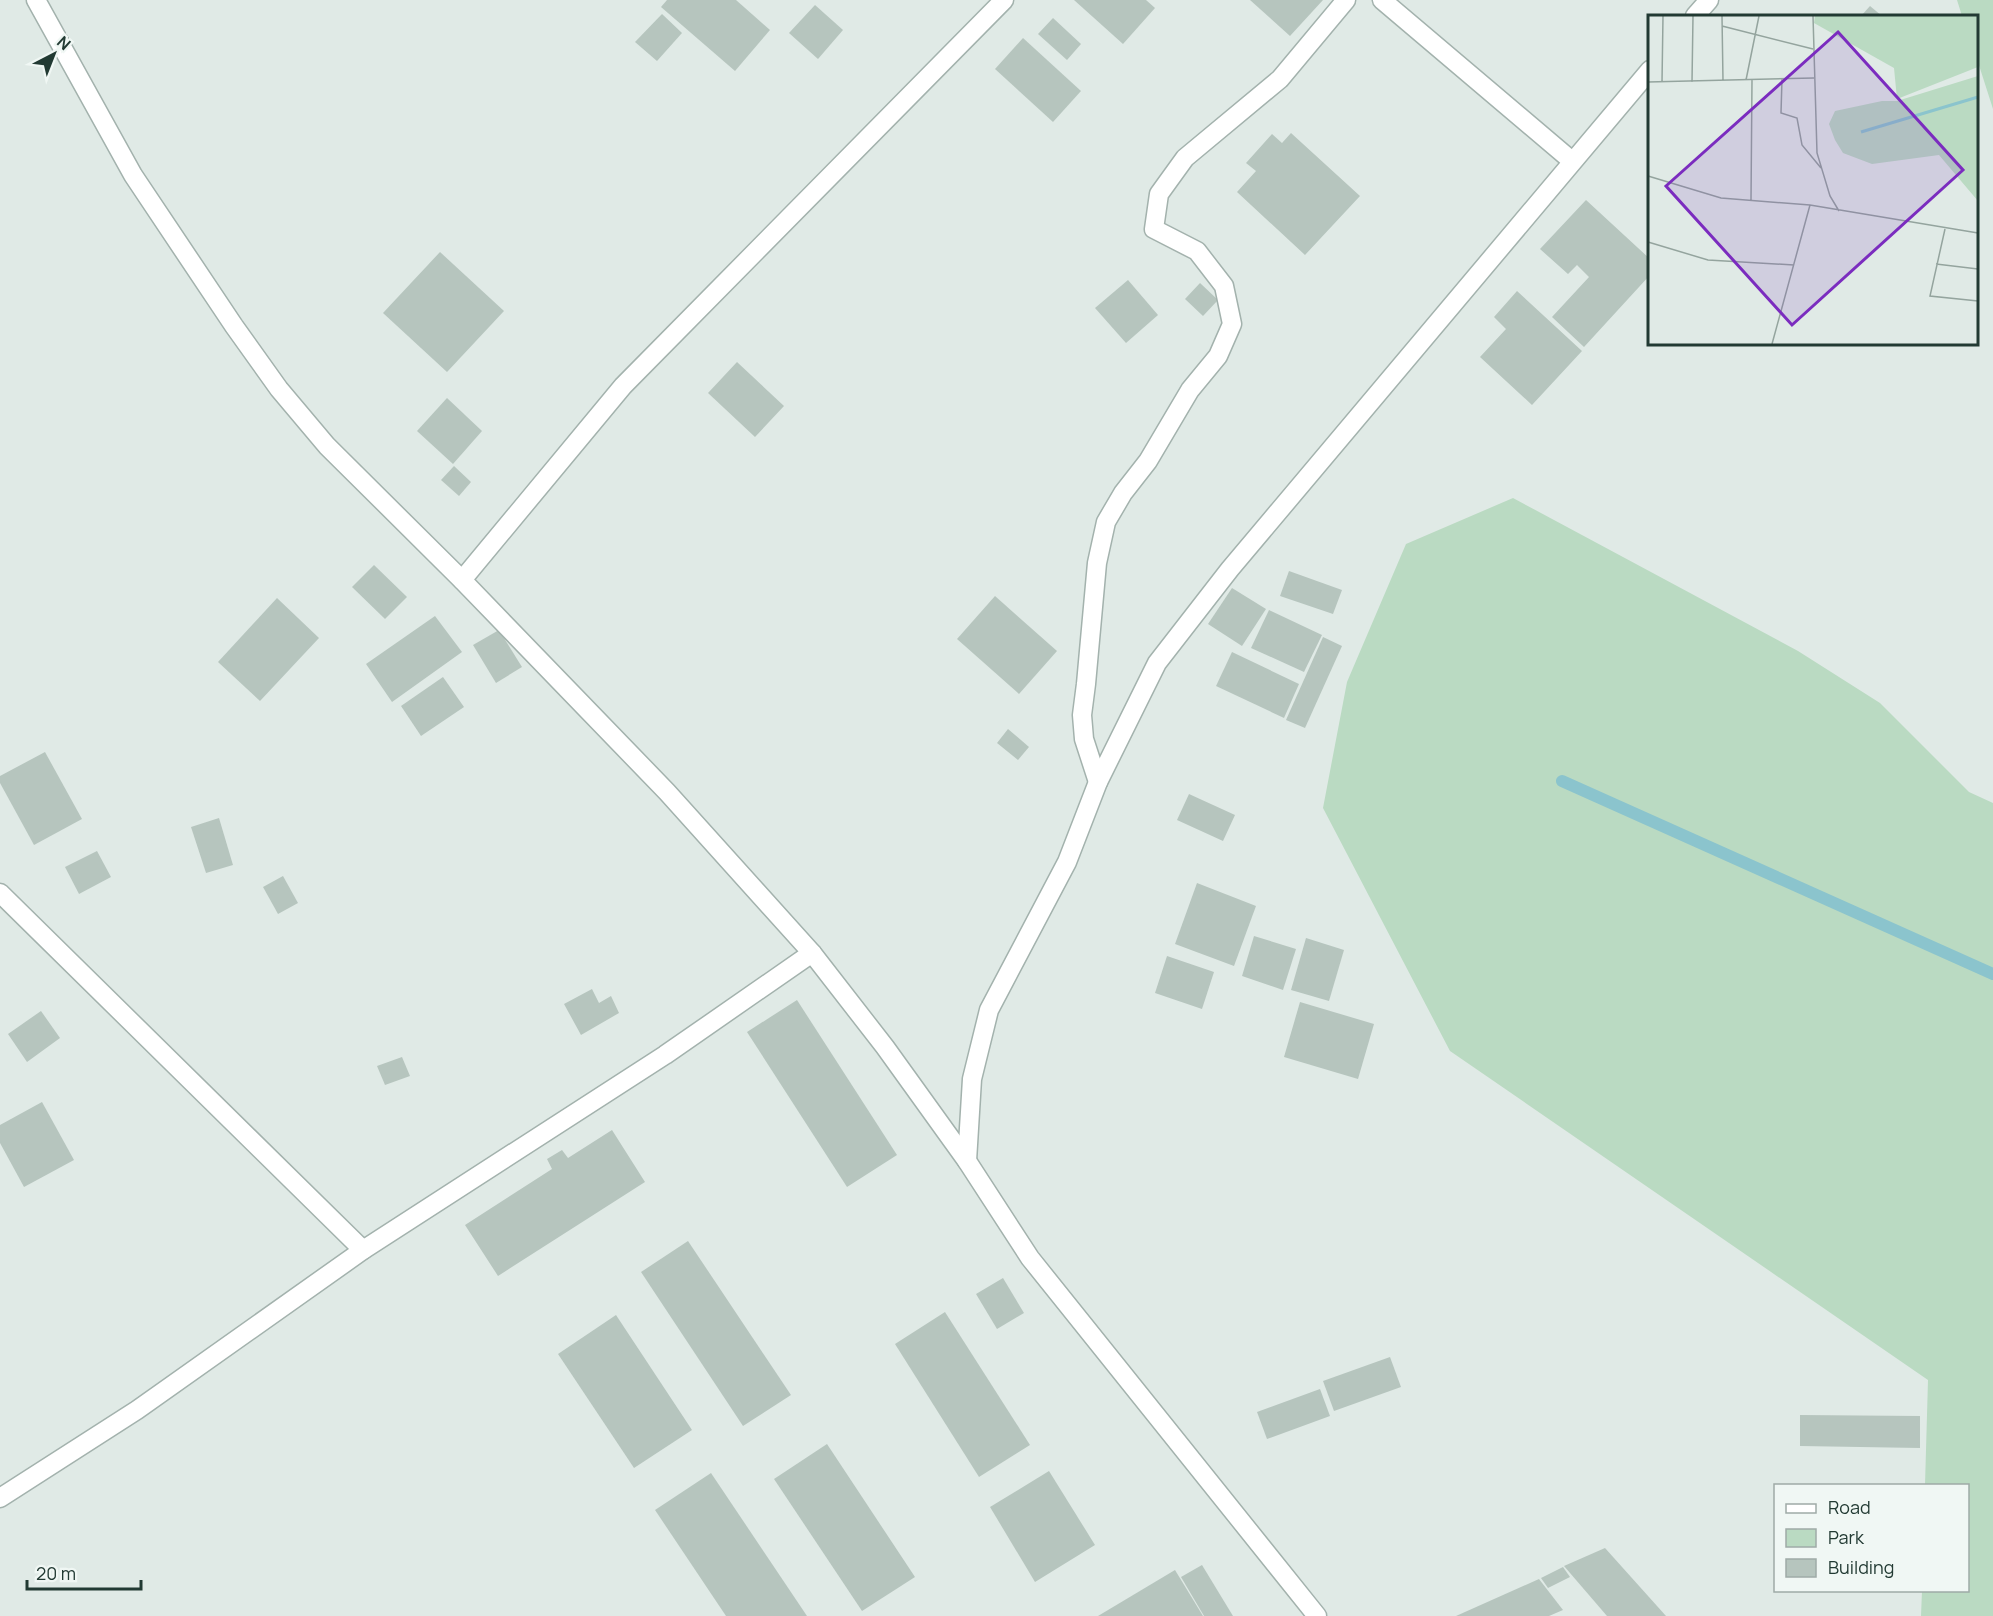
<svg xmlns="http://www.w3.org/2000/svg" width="1993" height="1616" viewBox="0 0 1993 1616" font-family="Manrope,sans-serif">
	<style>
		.green { fill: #badac2 }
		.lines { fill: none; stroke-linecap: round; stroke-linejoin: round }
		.stream { stroke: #8bc4cd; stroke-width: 12 }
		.building { fill: #b6c5be }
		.minor-casing { stroke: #a3b2ad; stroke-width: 21 }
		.minor { stroke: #fff; stroke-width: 18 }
		.inset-river { fill: none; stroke: #8bc4cd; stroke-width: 3 }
		.inset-road { fill: none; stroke: #94a49e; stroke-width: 1.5 }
		.view { fill: #7b2cbf; fill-opacity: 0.15; stroke: #7b2cbf; stroke-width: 3 }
		.inset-edge { fill: none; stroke: #223a33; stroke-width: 3 }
	</style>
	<rect width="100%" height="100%" fill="#e0eae6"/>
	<g class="green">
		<polygon points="1957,0 1993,0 1993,109 1977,59 1976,16 1962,16"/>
		<polygon points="1513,498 1798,651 1880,703 1969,792 1993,803 1993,1616 1921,1616 1922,1591 1968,1590 1968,1486 1925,1485 1928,1380 1450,1051 1323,808 1347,682 1406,544"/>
	</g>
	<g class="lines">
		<polyline class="stream" points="1562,781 1993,974"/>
	</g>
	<g class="building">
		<polygon points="667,0 736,0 770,30 735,71 661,7"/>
		<polygon points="1074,0 1146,0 1155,8 1123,44"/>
		<polygon points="1250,0 1323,0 1290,36"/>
		<polygon points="815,5 843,30 818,59 789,33"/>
		<polygon points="1870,6 1882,16 1861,16"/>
		<polygon points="662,14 682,33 657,61 635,42"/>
		<polygon points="1053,18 1081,44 1067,60 1038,34"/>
		<polygon points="1023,38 1081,91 1053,122 995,69"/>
		<polygon points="1291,133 1360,196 1305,255 1237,192 1256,171 1246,163 1272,134 1282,143"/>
		<polygon points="1586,200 1650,259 1650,275 1584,347 1552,317 1589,277 1577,265 1568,274 1540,249"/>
		<polygon points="440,252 504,311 447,372 383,313"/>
		<polygon points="1128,280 1158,315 1126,343 1095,308"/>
		<polygon points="1200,283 1218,300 1203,316 1185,299"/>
		<polygon points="1517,291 1582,351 1532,405 1480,357 1506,329 1494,317"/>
		<polygon points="737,362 784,406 755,437 708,393"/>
		<polygon points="447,398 482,431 453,464 417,431"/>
		<polygon points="454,466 471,482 459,496 441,480"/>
		<polygon points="374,565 407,597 385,619 352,587"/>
		<polygon points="1289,571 1342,590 1333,614 1280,596"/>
		<polygon points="1232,588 1266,609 1242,646 1208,624"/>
		<polygon points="995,596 1057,651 1019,694 957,639"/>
		<polygon points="277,598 319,638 260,701 218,662"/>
		<polygon points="1269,610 1322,635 1304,672 1251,648"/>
		<polygon points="435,616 462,652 392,702 366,664"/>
		<polygon points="499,630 522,667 496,683 473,645"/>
		<polygon points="1323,637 1342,646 1305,728 1286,720"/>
		<polygon points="1232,652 1299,684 1284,718 1216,686"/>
		<polygon points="443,677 464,707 421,736 401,706"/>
		<polygon points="1008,729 1029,747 1018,760 997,743"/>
		<polygon points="45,752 82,819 34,845 0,783 0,776"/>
		<polygon points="1189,794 1235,815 1223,841 1177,820"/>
		<polygon points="219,818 233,865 206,873 191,827"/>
		<polygon points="97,851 111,877 79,894 65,867"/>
		<polygon points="283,876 298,903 278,914 263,887"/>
		<polygon points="1197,883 1256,906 1234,966 1175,944"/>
		<polygon points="1254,936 1296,949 1283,990 1242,976"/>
		<polygon points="1306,938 1344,950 1329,1001 1291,990"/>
		<polygon points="1167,956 1214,972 1202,1009 1155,993"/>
		<polygon points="592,989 599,1003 611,996 619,1013 581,1035 564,1004"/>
		<polygon points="797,1000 897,1155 847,1187 747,1032"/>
		<polygon points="1300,1002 1374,1024 1358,1079 1284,1057"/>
		<polygon points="41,1011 60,1038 27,1062 8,1034"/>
		<polygon points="402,1057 410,1076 385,1085 377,1066"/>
		<polygon points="42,1102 74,1160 24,1187 0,1143 0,1125"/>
		<polygon points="612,1130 645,1182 498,1276 465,1225 552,1169 547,1159 562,1150 568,1158"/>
		<polygon points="688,1241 791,1395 743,1426 641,1272"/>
		<polygon points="1003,1278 1024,1313 997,1329 976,1294"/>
		<polygon points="945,1312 1030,1445 979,1477 895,1344"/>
		<polygon points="616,1315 692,1430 634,1468 558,1354"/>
		<polygon points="1390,1357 1401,1387 1334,1411 1323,1381"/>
		<polygon points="1320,1389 1330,1416 1267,1439 1257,1412"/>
		<polygon points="1800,1415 1920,1416 1920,1448 1800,1446"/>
		<polygon points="827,1444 915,1577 862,1611 774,1479"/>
		<polygon points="1049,1471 1095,1545 1035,1582 990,1507"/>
		<polygon points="711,1473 807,1616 726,1616 655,1510"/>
		<polygon points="1605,1548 1666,1616 1607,1616 1564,1566"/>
		<polygon points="1202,1565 1233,1616 1204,1616 1181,1577"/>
		<polygon points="1563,1567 1570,1577 1548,1588 1541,1578"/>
		<polygon points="1175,1570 1203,1616 1098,1616"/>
		<polygon points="1539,1579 1563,1610 1549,1616 1456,1616"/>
	</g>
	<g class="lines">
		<defs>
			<g id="minor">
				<polyline points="36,0 133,175 234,326 279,389 327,446 462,580 667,792 812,953 885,1047 967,1161 1030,1258 1317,1616"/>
				<polyline points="1382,0 1572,161"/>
				<polyline points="1695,16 1709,0"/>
				<polyline points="462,580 623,386 1004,0"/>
				<polyline points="1098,782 1084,739 1082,715 1086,684 1097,563 1106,522 1123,493 1148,461 1190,390 1218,356 1232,324 1224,286 1197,251 1154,229 1159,194 1185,158 1280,79 1346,0"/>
				<polyline points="0,893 363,1250"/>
				<polyline points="967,1161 972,1079 989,1010 1067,862 1098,782 1157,663 1230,569 1650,70"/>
				<polyline points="0,1498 137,1410 363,1250 665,1055 812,953"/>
			</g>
		</defs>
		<use href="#minor" class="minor-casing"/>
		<use href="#minor" class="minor"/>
	</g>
	<g transform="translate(1648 15)">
		<rect width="330" height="330" fill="#e0eae6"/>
		<path d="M 167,1 L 330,1 L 330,52 L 249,84 L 246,53 L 166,8 ZM 330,61 L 330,186 L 291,140 L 224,149 L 195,138 L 187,125 L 181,109 L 187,96 L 234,86 L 249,86 Z" fill="#badac2"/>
		<path class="inset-river" d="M 213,117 L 330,82"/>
		<path class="inset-road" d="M 74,1 L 75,66M 165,1 L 169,138 L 182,181 L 191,196M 74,11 L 165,34M 134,64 L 133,98 L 149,103 L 154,130 L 173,153M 98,65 L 111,1M 0,67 L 166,63M 14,67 L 15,1M 44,67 L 45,1M 0,161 L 73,183 L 162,190 L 330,218M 103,185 L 104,65M 297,214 L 282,281 L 330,286M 0,227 L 60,245 L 146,250M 288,249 L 330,254M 124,329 L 162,190"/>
		<path class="view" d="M 190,17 L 315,155 L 144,310 L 18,171 Z"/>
		<rect width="330" height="330" class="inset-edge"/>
	</g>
	<rect x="1774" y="1484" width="195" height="108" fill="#f0f7f4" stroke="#9eaba7" stroke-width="1.5"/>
	<rect x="1786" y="1504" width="30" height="9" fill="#ffffff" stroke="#9eaba7" stroke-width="1.5"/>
	<text x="1828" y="1514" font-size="18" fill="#223a33">Road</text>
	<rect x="1786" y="1529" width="30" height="18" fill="#badac2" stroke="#9eaba7" stroke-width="1.5"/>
	<text x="1828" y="1544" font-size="18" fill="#223a33">Park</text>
	<rect x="1786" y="1559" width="30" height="18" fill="#b6c5be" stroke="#9eaba7" stroke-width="1.5"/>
	<text x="1828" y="1574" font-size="18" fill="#223a33">Building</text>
	<g transform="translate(54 54) rotate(42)" stroke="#f0f7f4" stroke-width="4.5" paint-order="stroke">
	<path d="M0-4.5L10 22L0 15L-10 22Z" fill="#223a33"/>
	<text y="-9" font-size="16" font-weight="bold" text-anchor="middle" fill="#223a33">N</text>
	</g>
	<path d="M27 1580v9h114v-9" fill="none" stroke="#223a33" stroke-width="3"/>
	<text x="36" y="1580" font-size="18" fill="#223a33" stroke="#f0f7f4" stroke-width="4.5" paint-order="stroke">20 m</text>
</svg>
